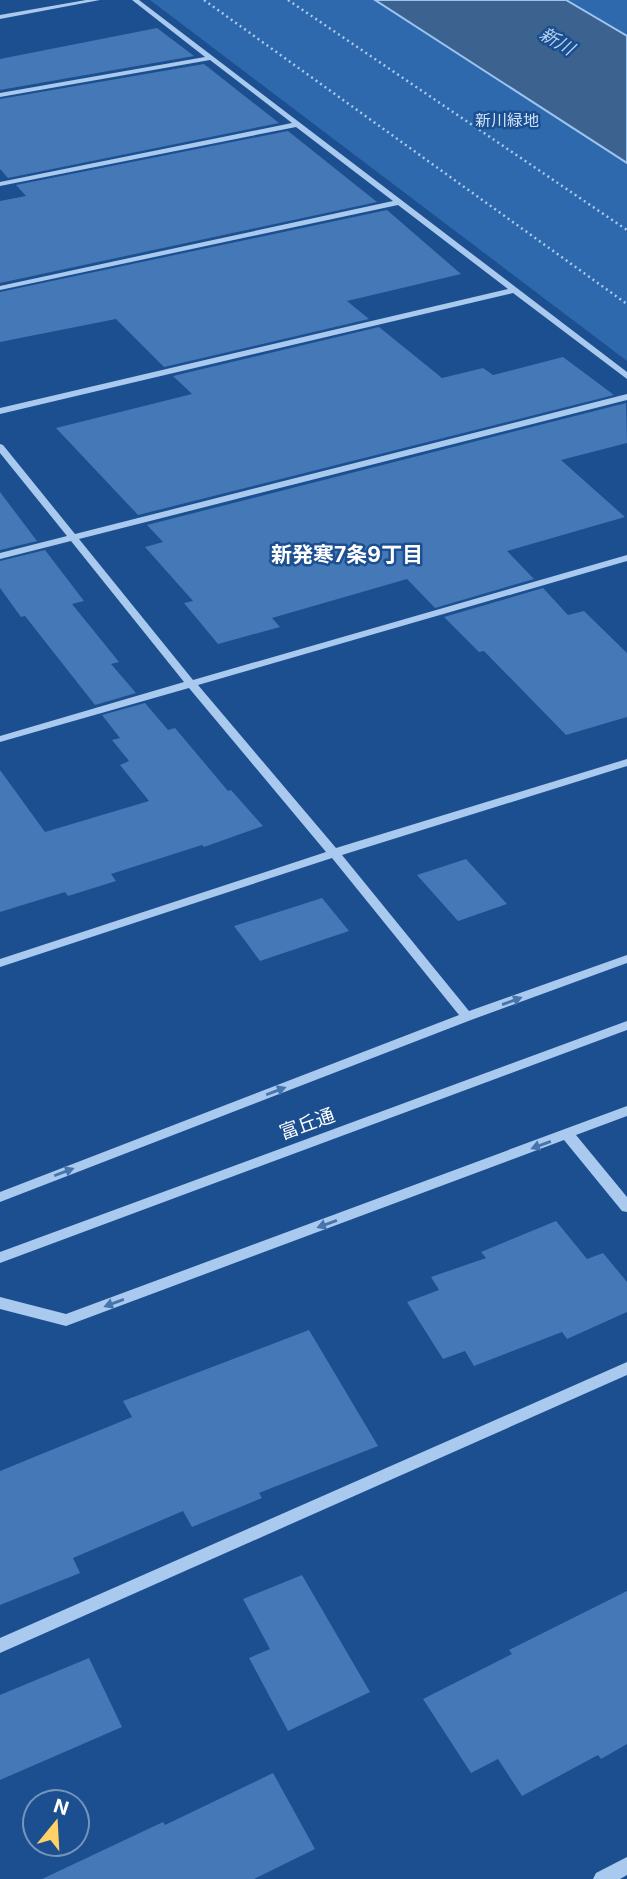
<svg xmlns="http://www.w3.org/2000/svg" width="627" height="1879" viewBox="0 0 627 1879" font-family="Inter,'Noto Sans JP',sans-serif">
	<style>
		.green { fill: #2e69ad }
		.water { fill: #3c6290; stroke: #9cc4f0; stroke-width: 2 }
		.building { fill: #4478b7 }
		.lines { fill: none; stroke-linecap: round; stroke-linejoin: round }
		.path { stroke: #a9c9ee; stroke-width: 2.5; stroke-dasharray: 2 3.5; stroke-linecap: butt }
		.minor { fill: #a9c9ee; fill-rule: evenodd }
		.oneway { fill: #4674ac }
		.labels { text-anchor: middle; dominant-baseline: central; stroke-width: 5; stroke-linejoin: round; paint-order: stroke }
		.far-park-label { font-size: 16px; fill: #cfe3fa; stroke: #1b4f8f }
		.far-water-label { font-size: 18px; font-style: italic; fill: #b5d3f5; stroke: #1b4f8f }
		.street-label { font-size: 19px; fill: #fff; stroke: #1b4f8f }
		.neighbourhood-label { font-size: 21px; font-weight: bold; fill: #fff; stroke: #1b4f8f }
	</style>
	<rect width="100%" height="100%" fill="#1b4f8f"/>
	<polygon class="green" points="150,0 627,0 627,361"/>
	<polygon class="water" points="375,0 566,0 627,36 627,163"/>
	<g class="building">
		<polygon points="157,28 194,56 0,90 0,59"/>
		<polygon points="204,64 279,123 8,178 0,169 0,99"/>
		<polygon points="288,131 377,202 0,283 0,201 26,196 16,185"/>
		<polygon points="387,210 461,274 347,301 369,319 164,367 116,319 0,342 0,292"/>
		<polygon points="379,327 442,378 483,368 493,375 563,357 614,395 138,515 56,428 192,394 173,376"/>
		<polygon points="626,403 627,443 561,460 625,517 507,551 534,579 435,608 407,579 272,618 280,627 218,644 184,603 193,601 145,547 163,542 147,525"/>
		<polygon points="0,492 37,541 0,550"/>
		<polygon points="45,550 84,601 72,604 119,662 111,664 136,693 95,705 25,616 21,617 0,588 0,561"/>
		<polygon points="543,588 568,615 584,611 627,653 627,717 566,735 484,651 479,652 444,617"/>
		<polygon points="145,703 168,730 175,728 228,791 231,790 263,826 204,847 202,845 111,874 116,881 68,896 65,892 0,912 0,770 45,832 149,801 120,765 129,761 112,740 120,738 102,715"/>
		<polygon points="466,859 507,904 458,921 417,875"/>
		<polygon points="322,898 349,931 260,961 234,926"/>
		<polygon points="556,1221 587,1259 603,1253 627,1282 627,1312 567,1339 562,1332 474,1366 465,1351 443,1359 407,1302 439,1290 431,1277 486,1258 481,1252"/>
		<polygon points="309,1330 378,1446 259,1493 262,1498 192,1527 183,1511 73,1558 80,1573 0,1605 0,1471 132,1417 123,1401"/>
		<polygon points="302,1575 370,1692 288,1731 249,1658 270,1649 243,1599"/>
		<polygon points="627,1591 627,1744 601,1759 598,1755 522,1796 498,1759 471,1773 423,1699 512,1654 509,1650"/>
		<polygon points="89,1658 122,1727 0,1780 0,1695"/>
		<polygon points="273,1773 315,1849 254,1879 42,1879 163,1822 165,1825"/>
	</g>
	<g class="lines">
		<g class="path">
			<polyline points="204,0 627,304"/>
			<polyline points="288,0 627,230"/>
		</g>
		<g class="minor">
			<polygon points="86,0 100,0 0,19 0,15"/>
			<polygon points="132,0 139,0 627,372 627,379 513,293 0,414 0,408 508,289 398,205 0,290 0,286 393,201 296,127 0,186 0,182 292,123 210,60 0,97 0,93 205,57"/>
			<polygon points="627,394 627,400 79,539 193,680 627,555 627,561 198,685 336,848 627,759 627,766 342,855 469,1011 627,955 627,963 471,1020 0,1202 0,1192 459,1015 332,858 0,967 0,959 326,852 189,688 0,742 0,736 184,682 71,541 0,559 0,553 67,536 0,453 0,444 3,445 75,534"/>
			<polygon points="627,1021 627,1030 0,1263 0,1252"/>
			<polygon points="627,1106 627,1116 576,1135 627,1197 627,1212 622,1211 564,1140 66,1326 0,1309 0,1297 66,1314"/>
			<polygon points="627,1362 627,1375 0,1653 0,1638"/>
			<polygon points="627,1857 627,1875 620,1879 593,1879 596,1873"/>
		</g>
	</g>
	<defs><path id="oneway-solid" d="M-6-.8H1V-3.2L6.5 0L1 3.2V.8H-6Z" transform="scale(1.75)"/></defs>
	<g class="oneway">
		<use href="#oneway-solid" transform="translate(512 1001) rotate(-20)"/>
		<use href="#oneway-solid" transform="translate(276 1091) rotate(-21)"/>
		<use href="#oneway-solid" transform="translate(541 1145) rotate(160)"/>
		<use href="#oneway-solid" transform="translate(64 1172) rotate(-21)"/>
		<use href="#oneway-solid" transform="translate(327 1224) rotate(160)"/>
		<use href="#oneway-solid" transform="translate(114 1303) rotate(160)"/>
	</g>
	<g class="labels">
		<g class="far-park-label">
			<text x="507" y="120">新川緑地</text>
		</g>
		<g class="far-water-label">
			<text transform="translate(557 41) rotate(31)">新川</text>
		</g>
		<g class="street-label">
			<text transform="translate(307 1124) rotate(-20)">富丘通</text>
		</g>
		<g class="neighbourhood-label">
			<text x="347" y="554">新発寒7条9丁目</text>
		</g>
	</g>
	<g transform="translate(56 1823) rotate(18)"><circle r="33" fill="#1b4f8f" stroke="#7695bc" stroke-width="2"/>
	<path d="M0-5L12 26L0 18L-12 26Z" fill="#ffd166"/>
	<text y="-10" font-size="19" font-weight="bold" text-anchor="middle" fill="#ffffff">N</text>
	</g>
</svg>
